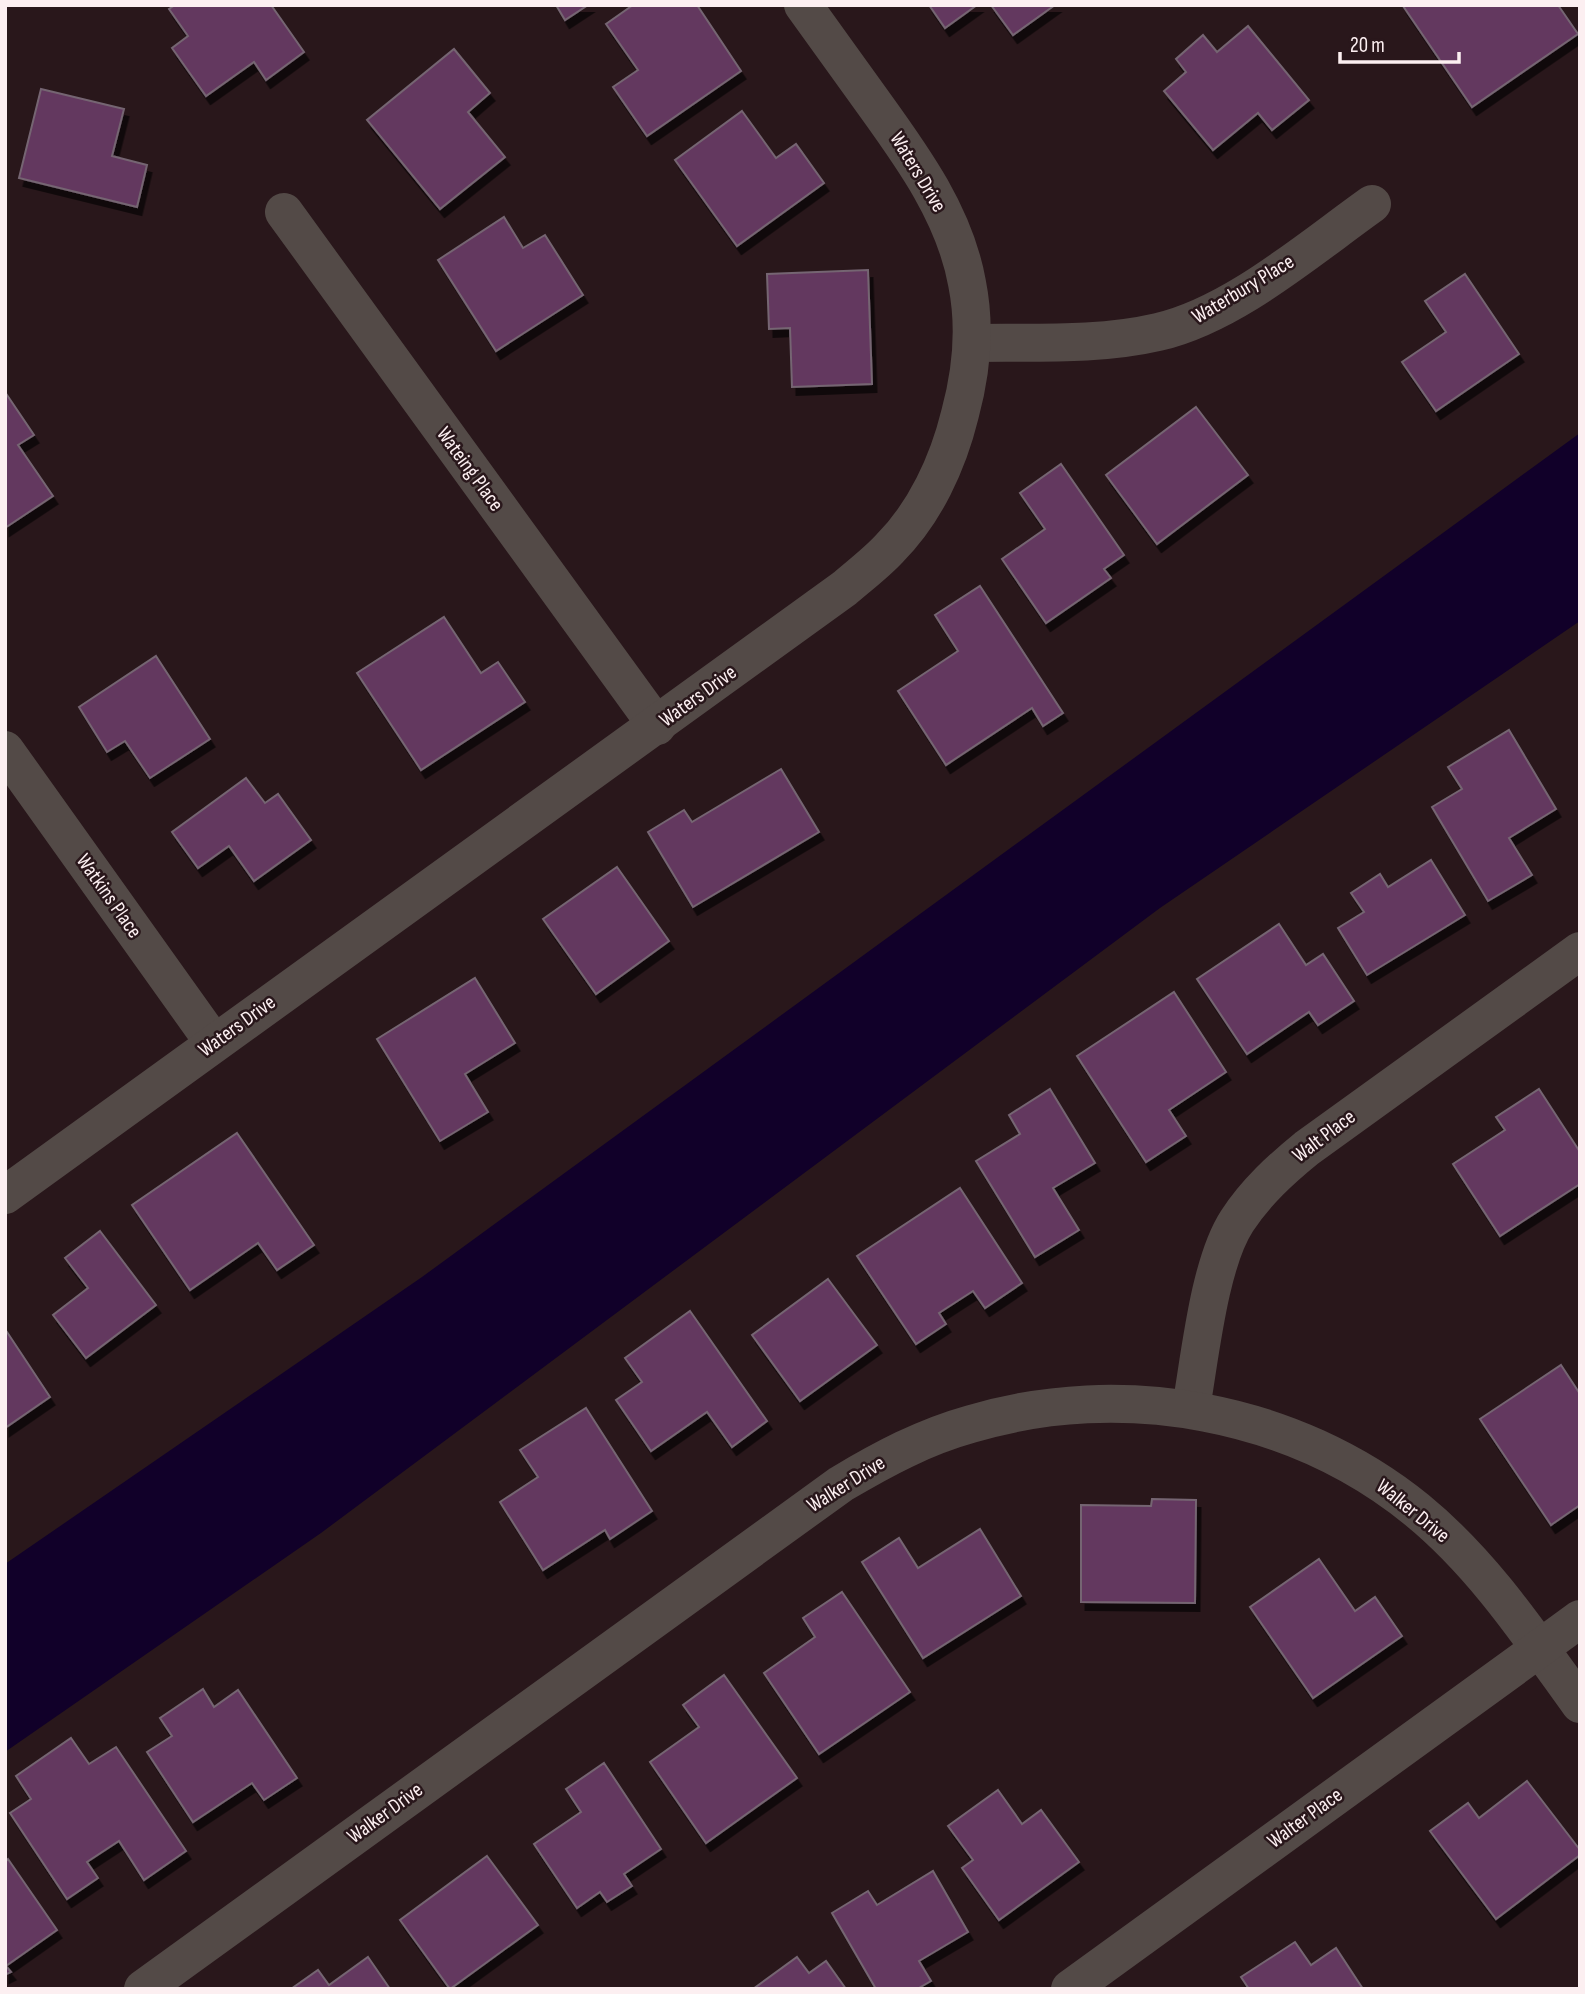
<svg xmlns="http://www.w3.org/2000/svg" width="1585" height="1994" viewBox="0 0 1585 1994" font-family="'Sofia Sans Condensed',sans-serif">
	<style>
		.water { fill: #110029 }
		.building { fill: #64385f; stroke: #756572; stroke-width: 2; filter: url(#shadow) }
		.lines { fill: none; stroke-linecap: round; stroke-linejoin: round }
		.street { stroke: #534a47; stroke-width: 38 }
		.labels { text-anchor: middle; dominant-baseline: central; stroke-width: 5; stroke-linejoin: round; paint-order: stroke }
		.street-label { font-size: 21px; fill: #fceff1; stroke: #29171b }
	</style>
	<defs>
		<filter id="shadow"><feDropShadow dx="4.5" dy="8" stdDeviation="0" flood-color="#0009"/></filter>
	</defs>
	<rect width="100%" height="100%" fill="#29171b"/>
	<polygon class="water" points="1580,433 1580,621 1160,908 321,1533 5,1752 5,1564 422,1277"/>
	<g class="building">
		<polygon points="175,5 271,5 304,52 266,80 254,62 206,96 172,48 188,36 169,9"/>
		<polygon points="556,5 588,5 565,20"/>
		<polygon points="633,5 697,5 741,71 647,136 613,87 638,70 606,24"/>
		<polygon points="929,5 977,5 945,28"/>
		<polygon points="991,5 1055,5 1013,35"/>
		<polygon points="1558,5 1578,34 1472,107 1403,6"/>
		<polygon points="1248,26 1309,100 1272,130 1258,113 1213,150 1164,91 1186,72 1176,59 1203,35 1217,52"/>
		<polygon points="454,49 490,93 468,112 505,157 440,209 367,120"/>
		<polygon points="41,89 124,109 112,156 147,165 137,207 19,178"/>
		<polygon points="742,111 776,158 796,144 824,183 737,246 675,160"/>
		<polygon points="504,217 523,248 545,235 583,295 496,351 438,260"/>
		<polygon points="868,270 872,384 792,387 790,328 769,329 767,274"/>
		<polygon points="1465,274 1519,354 1436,411 1402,362 1446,332 1425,301"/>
		<polygon points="5,392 34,435 18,445 53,496 5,528"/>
		<polygon points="1196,407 1248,475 1157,544 1106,475"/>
		<polygon points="1061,464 1124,555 1104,569 1111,578 1046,623 1002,559 1045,529 1020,493"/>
		<polygon points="980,586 1063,713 1043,726 1032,708 946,765 898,691 958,651 935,615"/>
		<polygon points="444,617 481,673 498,662 525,702 421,770 357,673"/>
		<polygon points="156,656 210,739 150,778 125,741 107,752 79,707"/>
		<polygon points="1509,730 1556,809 1509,838 1532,875 1488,901 1432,807 1462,789 1448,767"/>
		<polygon points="781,769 819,832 693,907 648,832 684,810 692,822"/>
		<polygon points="246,778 265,803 278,794 311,840 254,881 229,846 198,868 172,832"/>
		<polygon points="1431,860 1465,915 1367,975 1338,928 1364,912 1351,893 1380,874 1388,887"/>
		<polygon points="617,867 669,941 596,994 543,919"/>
		<polygon points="1279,924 1306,965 1323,954 1354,1001 1318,1025 1309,1012 1247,1054 1197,979"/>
		<polygon points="475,978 515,1043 465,1074 488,1112 440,1141 377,1039"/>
		<polygon points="1174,992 1226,1072 1169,1110 1186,1136 1146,1162 1077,1056"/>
		<polygon points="1050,1089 1095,1163 1053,1188 1079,1230 1035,1257 976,1161 1020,1134 1009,1115"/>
		<polygon points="1539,1089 1580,1152 1580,1184 1500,1236 1453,1164 1505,1130 1496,1117"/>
		<polygon points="237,1133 314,1245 277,1270 258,1243 190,1290 132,1205"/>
		<polygon points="960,1188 1022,1283 985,1308 973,1291 939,1313 946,1324 916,1344 857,1256"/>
		<polygon points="100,1231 156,1305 86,1358 53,1315 88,1288 65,1258"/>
		<polygon points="828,1279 877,1345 800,1401 752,1335"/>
		<polygon points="690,1311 767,1421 732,1447 707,1412 651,1451 616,1400 642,1382 625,1358"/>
		<polygon points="5,1329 50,1397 5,1428"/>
		<polygon points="1561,1365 1580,1394 1580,1505 1551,1525 1480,1419"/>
		<polygon points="586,1408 652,1511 610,1539 605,1530 543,1570 500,1502 538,1477 520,1450"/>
		<polygon points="1152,1499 1196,1500 1195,1603 1081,1602 1081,1505 1151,1506"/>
		<polygon points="980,1529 1021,1596 923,1658 862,1562 899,1538 918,1568"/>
		<polygon points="1319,1559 1355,1611 1375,1597 1402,1636 1313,1698 1250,1607"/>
		<polygon points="842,1592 910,1692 819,1754 764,1673 815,1637 803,1618"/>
		<polygon points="724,1675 797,1778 706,1843 650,1762 699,1727 683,1705"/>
		<polygon points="203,1689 214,1707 238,1690 297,1778 264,1800 252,1783 193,1822 147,1752 172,1736 160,1718"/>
		<polygon points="71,1738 89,1764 116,1747 186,1851 144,1880 119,1841 87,1862 98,1878 67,1899 10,1813 31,1799 16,1776"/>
		<polygon points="604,1763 661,1849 624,1874 632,1886 607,1902 600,1892 577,1908 534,1844 581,1812 566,1789"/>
		<polygon points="1527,1781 1580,1850 1580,1855 1496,1919 1430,1831 1468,1803 1479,1818"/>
		<polygon points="998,1790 1022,1824 1041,1810 1079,1862 999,1920 962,1868 973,1860 948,1826"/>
		<polygon points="487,1856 538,1925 450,1989 400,1920"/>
		<polygon points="8,1859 57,1930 6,1966 11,1972 5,1975 5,1862"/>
		<polygon points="933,1871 968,1932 919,1961 931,1981 917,1989 876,1989 832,1913 868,1891 877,1905"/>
		<polygon points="1295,1942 1311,1965 1336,1948 1363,1989 1249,1989 1241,1977"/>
		<polygon points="368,1957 390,1989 291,1989 318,1970 329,1985"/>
		<polygon points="797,1957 809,1973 826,1961 846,1989 753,1989"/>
	</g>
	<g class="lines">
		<g class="street">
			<polyline points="284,212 657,726"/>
			<path d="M 973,343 C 1034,342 1098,346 1158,332 C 1233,315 1310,248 1372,204"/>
			<polyline points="5,750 214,1043"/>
			<path d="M 5,1195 L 845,588 C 860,575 876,563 889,549 C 925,513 948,463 960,414 C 972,370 976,328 967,283 C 955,216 914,159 875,105 C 851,72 827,38 803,5"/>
			<path d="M 1191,1408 C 1200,1357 1209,1264 1237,1221 C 1256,1192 1280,1170 1307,1148 L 1580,951"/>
			<path d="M 143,1989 L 841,1484 C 883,1459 924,1437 971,1424 C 1122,1379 1294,1410 1417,1510 C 1483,1564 1530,1635 1580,1704"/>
			<polyline points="1070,1989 1580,1619"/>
		</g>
	</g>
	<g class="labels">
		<g class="street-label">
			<text transform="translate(918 172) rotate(59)">Waters Drive</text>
			<text transform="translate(1243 289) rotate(-31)">Waterbury Place</text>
			<text transform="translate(470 469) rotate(54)">Wateing Place</text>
			<text transform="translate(698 696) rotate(-36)">Waters Drive</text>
			<text transform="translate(109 896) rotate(55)">Watkins Place</text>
			<text transform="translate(237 1026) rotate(-36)">Waters Drive</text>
			<text transform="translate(1324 1136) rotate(-37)">Walt Place</text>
			<text transform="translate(846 1484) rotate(-32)">Walker Drive</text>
			<text transform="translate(1413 1511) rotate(39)">Walker Drive</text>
			<text transform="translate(385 1813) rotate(-36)">Walker Drive</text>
			<text transform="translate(1305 1818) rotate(-36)">Walter Place</text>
		</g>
	</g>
	<rect width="1585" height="1994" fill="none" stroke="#fceff1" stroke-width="14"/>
	<path d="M1340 52v10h119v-10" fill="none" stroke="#fceff1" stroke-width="3.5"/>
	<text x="1350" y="52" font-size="21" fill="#fceff1" stroke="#29171b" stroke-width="5" paint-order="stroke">20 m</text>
</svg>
